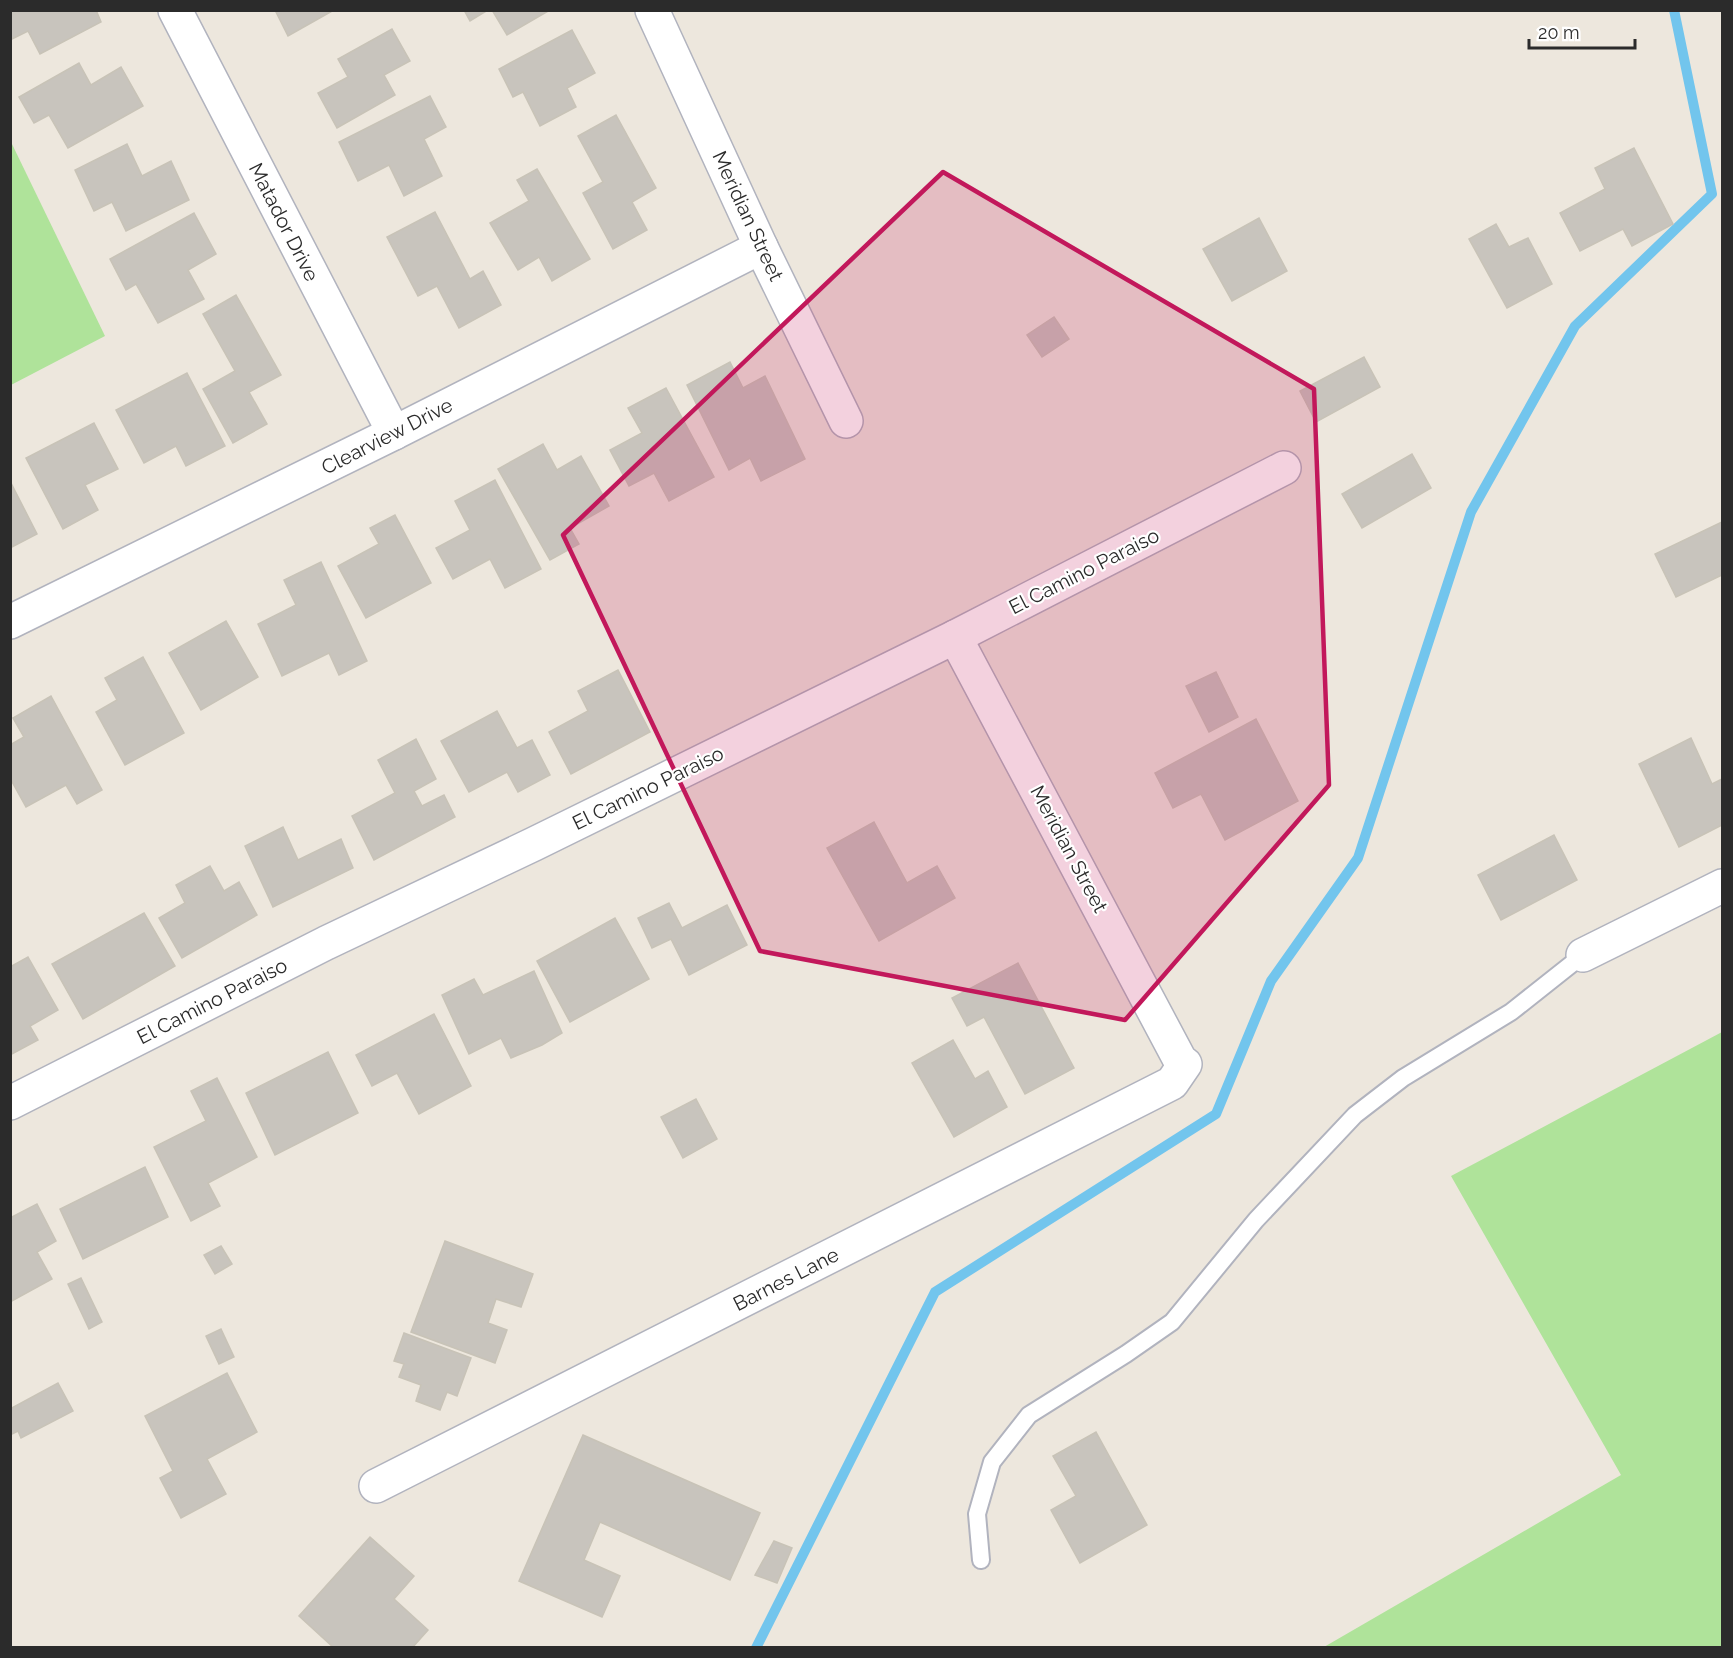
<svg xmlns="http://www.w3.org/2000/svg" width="1733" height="1658" viewBox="0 0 1733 1658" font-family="Raleway,sans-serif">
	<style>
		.green { fill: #afe39a }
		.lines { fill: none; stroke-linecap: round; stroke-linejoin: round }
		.stream { stroke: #72c5ed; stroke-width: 10 }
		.building { fill: #c8c4bd; stroke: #c8c3b7; stroke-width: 1.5 }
		.lane-casing { stroke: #b1b3be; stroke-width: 20 }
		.street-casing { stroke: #b1b3be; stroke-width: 36 }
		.secondary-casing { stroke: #b1b3be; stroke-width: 36 }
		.lane { stroke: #fff; stroke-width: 16 }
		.street { stroke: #fff; stroke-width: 33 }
		.secondary { stroke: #fff; stroke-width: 33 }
		.marked { fill: #c2185b; fill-opacity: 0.2; stroke: #c2185b; stroke-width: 4.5; stroke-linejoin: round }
		.labels { text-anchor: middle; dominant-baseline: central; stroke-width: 4.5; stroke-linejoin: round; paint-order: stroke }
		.street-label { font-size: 20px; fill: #2b2b2b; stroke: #fff }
	</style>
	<rect width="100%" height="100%" fill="#ede7dd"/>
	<g class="green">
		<polygon points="11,142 105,336 11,385 10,385"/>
		<polygon points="1722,1032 1722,1647 1324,1647 1621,1475 1451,1176"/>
	</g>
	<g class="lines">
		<polyline class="stream" points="756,1648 935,1292 1216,1114 1271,981 1358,858 1471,512 1575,326 1712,194 1674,10"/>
	</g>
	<g class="building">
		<polygon points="10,10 96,10 101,22 40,54 28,31 10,40"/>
		<polygon points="275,10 334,10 288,36"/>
		<polygon points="464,10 488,10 470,21"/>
		<polygon points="492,10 550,10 507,35"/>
		<polygon points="392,29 410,61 384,75 395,95 337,128 318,93 348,77 338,59"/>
		<polygon points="572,30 595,73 567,88 576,107 540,126 523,92 513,97 499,69"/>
		<polygon points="79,63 91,85 121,67 143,106 68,148 49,115 34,123 19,97"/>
		<polygon points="430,96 446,127 424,139 442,176 404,196 389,165 358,181 339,142"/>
		<polygon points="616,115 656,188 632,202 647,230 613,249 583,193 603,182 578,136"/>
		<polygon points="127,144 142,176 171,161 189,200 126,231 112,202 94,211 75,170"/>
		<polygon points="1634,148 1673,224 1632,246 1623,229 1580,251 1560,213 1605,189 1595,168"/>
		<polygon points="537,169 590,259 552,281 539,257 518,270 490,223 529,201 517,180"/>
		<polygon points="435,212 470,279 483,271 501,305 459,328 437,286 418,296 387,237"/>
		<polygon points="194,213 216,254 188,270 204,299 158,323 136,284 126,290 110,259"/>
		<polygon points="1259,218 1287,271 1232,301 1203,249"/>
		<polygon points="1496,224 1509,247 1528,238 1552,284 1507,308 1469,239"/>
		<polygon points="236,295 281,375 249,392 267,424 233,443 203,389 235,371 203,314"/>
		<polygon points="1054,317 1069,339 1042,357 1027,335"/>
		<polygon points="1364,357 1380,387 1316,422 1300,391"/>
		<polygon points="730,362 743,388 765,376 805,459 761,481 750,458 729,470 687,385"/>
		<polygon points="187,373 225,446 186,466 176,446 144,463 116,410"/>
		<polygon points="666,388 714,477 669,501 654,473 629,486 610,450 642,433 628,408"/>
		<polygon points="94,423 118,469 85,485 98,510 63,529 26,458"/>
		<polygon points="543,444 557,470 581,456 609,506 570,528 579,544 550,560 498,469"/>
		<polygon points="1412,454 1431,488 1362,528 1342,494"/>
		<polygon points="495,480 541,569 505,588 490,559 453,579 436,548 470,530 455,501"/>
		<polygon points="10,481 37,534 10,548"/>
		<polygon points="395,515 431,583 366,618 338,566 379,544 370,528"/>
		<polygon points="1722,522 1722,575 1676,597 1655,554"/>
		<polygon points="321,562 367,661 339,675 329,653 282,676 258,624 296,605 284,580"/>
		<polygon points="226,621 258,677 201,710 169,653"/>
		<polygon points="143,657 184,733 125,765 96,712 117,700 105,678"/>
		<polygon points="618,670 650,732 571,774 549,732 588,711 578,691"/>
		<polygon points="1216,672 1238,717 1209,732 1186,686"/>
		<polygon points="51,696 102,790 77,804 66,785 26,807 10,778 10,745 24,737 13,718"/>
		<polygon points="497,711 517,748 532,740 550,775 518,792 507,772 469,792 441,741"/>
		<polygon points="1256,719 1298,801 1225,840 1201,794 1173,808 1155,773"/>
		<polygon points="1691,738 1712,784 1722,779 1722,825 1679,847 1639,764"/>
		<polygon points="416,739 436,779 414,791 422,806 444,795 455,817 374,860 352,816 395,793 378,760"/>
		<polygon points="874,822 907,883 937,866 955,898 879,941 827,848"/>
		<polygon points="283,827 298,860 341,839 353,868 273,907 245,846"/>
		<polygon points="1554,835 1577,880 1501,920 1478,875"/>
		<polygon points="210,866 224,891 239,882 257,915 182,958 159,918 185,903 176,885"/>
		<polygon points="669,903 682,928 727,905 747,945 689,975 671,939 652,948 638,918"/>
		<polygon points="144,913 175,966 83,1019 52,964"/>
		<polygon points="615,918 649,979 570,1022 537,961"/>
		<polygon points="28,957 58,1010 30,1026 38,1040 10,1055 10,967"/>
		<polygon points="1018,963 1074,1068 1025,1094 984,1017 967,1026 952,998"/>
		<polygon points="534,971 562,1033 542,1045 511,1058 501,1038 469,1054 442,995 474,979 483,995"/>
		<polygon points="434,1014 471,1086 419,1114 397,1073 372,1086 356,1055"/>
		<polygon points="953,1040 975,1079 988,1071 1007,1107 954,1137 912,1063"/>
		<polygon points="328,1052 358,1113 275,1155 246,1093"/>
		<polygon points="217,1078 257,1157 208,1183 220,1206 191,1221 154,1147 206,1121 191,1091"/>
		<polygon points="696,1099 717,1139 683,1158 661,1117"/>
		<polygon points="145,1167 168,1217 83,1259 60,1209"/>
		<polygon points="37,1204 56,1241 37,1252 52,1279 10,1302 10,1218"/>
		<polygon points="445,1241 533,1274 521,1307 496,1299 488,1323 507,1330 495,1363 411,1332"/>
		<polygon points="221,1246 232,1264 215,1274 204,1255"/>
		<polygon points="81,1278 102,1322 89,1329 68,1284"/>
		<polygon points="221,1329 234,1357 219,1364 206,1336"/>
		<polygon points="404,1333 471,1358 457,1396 447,1392 440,1410 416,1401 421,1385 399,1377 404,1364 394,1361"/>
		<polygon points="227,1373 257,1432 207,1459 226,1494 181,1518 160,1478 173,1471 145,1416"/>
		<polygon points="58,1383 73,1411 21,1438 18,1431 10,1435 10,1409"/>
		<polygon points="1096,1432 1147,1525 1080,1563 1051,1510 1076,1496 1053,1456"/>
		<polygon points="583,1435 760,1513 730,1580 600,1522 584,1560 620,1576 602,1617 519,1581"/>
		<polygon points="370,1537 414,1576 394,1599 428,1630 412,1648 334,1648 299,1616"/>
		<polygon points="774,1541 792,1548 777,1583 755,1575"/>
	</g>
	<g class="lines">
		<defs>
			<polyline id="lane" points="981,1560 977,1514 992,1462 1029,1415 1126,1354 1172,1322 1256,1220 1355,1115 1403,1078 1511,1012 1583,955"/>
			<g id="street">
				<polyline points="175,10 394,433"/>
				<polyline points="1583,955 1722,886"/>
				<polyline points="10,1103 326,943 534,844 955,637 1284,468"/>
				<polyline points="376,1486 1172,1083 1185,1064 1181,1062 955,637"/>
			</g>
			<g id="secondary">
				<polyline points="652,10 761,247 846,421"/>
				<polyline points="10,622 394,433 761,247"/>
			</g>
		</defs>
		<use href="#lane" class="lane-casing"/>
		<use href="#street" class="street-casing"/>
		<use href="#secondary" class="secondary-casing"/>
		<use href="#lane" class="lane"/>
		<use href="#street" class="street"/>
		<use href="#secondary" class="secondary"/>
	</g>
	<path class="marked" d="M 943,172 L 1314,389 L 1329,785 L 1125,1020 L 760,951 L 563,535 Z"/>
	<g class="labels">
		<g class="street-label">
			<text transform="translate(748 216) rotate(65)">Meridian Street</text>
			<text transform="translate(284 222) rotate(63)">Matador Drive</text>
			<text transform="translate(387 436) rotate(-27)">Clearview Drive</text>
			<text transform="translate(1084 571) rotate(-27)">El Camino Paraiso</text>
			<text transform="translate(648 788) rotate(-26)">El Camino Paraiso</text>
			<text transform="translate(1069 849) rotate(62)">Meridian Street</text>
			<text transform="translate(212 1001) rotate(-27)">El Camino Paraiso</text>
			<text transform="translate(786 1279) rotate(-27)">Barnes Lane</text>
		</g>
	</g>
	<rect width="1733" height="1658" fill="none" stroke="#2b2b2b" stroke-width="24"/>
	<path d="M1529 39v9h106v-9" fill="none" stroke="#2b2b2b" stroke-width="3"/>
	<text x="1538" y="39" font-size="18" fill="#2b2b2b" stroke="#ffffff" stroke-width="4.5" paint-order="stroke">20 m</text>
</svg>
